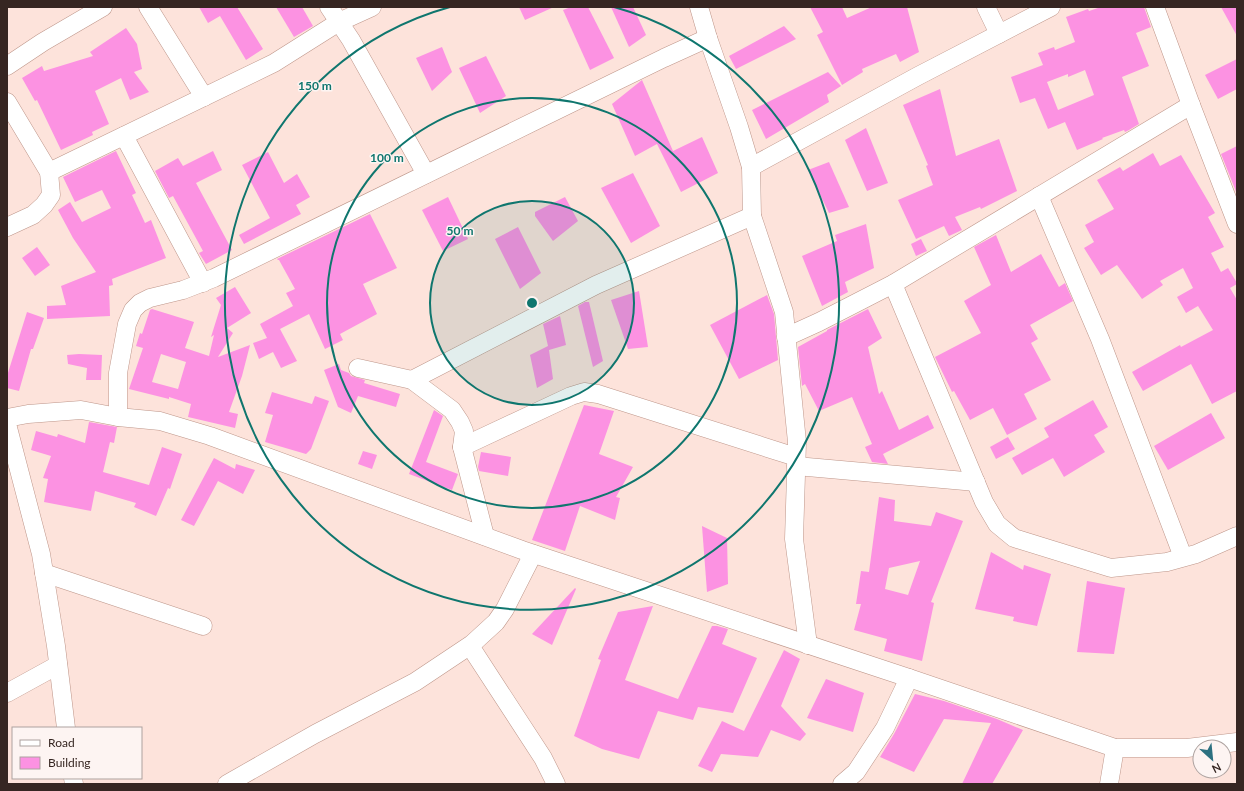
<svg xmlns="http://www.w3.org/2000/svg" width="1244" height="791" viewBox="0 0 1244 791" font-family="Lato,sans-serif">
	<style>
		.building { fill: #fc92e2; fill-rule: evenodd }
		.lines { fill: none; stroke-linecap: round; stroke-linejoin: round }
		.minor-casing { stroke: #be968a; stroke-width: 19 }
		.minor { stroke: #fff; stroke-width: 18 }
		.ring { fill: none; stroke: #0f766e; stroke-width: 2 }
		.centre { fill: #0f766e; stroke: #fdf4f2; stroke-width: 2 }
		.ring-label { font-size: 12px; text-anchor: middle; font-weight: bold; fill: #0f766e; stroke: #fdf4f2; stroke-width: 3; stroke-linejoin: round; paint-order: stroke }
	</style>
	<rect width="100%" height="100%" fill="#fde3db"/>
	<g class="building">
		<polygon points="199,7 237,7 263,49 246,60 220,16 208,23"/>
		<polygon points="276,7 302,7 313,26 294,37"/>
		<polygon points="519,7 554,7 525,20"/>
		<polygon points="571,7 588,7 614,58 590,70 563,10"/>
		<polygon points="611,7 633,7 646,35 629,47"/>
		<polygon points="810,7 842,7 847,18 872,7 907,7 919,52 900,62 896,54 862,69 863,72 842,85 817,35 823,32"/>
		<path d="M 1101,7 L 1144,7 L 1151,27 L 1136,33 L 1149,66 L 1122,77 L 1139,124 L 1129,130 L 1125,132 L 1124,130 L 1102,138 L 1103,139 L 1077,150 L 1065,122 L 1048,129 L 1035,98 L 1020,103 L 1011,77 L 1043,65 L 1038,53 L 1054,47 L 1055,50 L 1075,42 L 1066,17 L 1088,9 L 1089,11 ZM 1085,70 L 1094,95 L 1058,110 L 1047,82 L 1068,74 L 1068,77 Z"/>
		<polygon points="1221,7 1237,7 1237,36"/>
		<polygon points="784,26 796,39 736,69 729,56"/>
		<polygon points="126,28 137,44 142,69 134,72 149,92 130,100 121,78 95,91 109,124 92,132 93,135 61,150 37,100 35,101 22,78 42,66 44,71 93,56 90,52"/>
		<polygon points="442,47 452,72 432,91 416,58"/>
		<polygon points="486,56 506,96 480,113 459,68"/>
		<polygon points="1237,59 1237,89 1218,99 1205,75"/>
		<polygon points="828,72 841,86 827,95 829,102 766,139 752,110"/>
		<polygon points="642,80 673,151 702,137 718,173 681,192 657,144 635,156 612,104"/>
		<polygon points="940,89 956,156 999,139 1017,191 981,209 980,207 955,217 962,230 949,236 944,226 916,239 898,200 933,185 926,166 928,165 903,105"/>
		<polygon points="866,128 888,183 867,191 845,140"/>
		<polygon points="1237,146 1237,194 1221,154"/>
		<polygon points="116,151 136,193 132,195 145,223 151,220 166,258 112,279 113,285 109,286 110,316 47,319 47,306 66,305 61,286 96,272 73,238 58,210 70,202 82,222 111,208 102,190 75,202 63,177"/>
		<polygon points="213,151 222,170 196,183 232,250 206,264 199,253 203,251 173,196 169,198 155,171 178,158 183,166"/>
		<polygon points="268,152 284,183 297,174 310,197 296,205 301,214 244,244 239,235 270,218 242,165"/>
		<polygon points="1153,153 1160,166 1181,155 1215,213 1208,217 1224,247 1211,253 1221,272 1228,268 1237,283 1237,284 1230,288 1237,300 1237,391 1212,404 1191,364 1143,391 1132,372 1180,345 1181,347 1213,330 1198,306 1186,313 1177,297 1193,288 1183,268 1160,281 1163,285 1142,299 1117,265 1101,275 1084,248 1094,242 1085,225 1114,209 1097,180 1120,167 1123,171"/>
		<polygon points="829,162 849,207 829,213 808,170"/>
		<polygon points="633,173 660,226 631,243 601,188"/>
		<polygon points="448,197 468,239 443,251 422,210"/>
		<polygon points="565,197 578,221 553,241 535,216 535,212"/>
		<polygon points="370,214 397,268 363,284 377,314 340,334 343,340 325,349 309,314 280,329 297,361 281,368 273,352 259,359 253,343 267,338 260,324 293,306 286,293 295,289 279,260 278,260 277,259"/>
		<polygon points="866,224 874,268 845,282 848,292 822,306 802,256 837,241 835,235"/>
		<polygon points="518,227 541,273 520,289 495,239"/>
		<polygon points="996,235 1011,272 1041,254 1059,287 1065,283 1073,301 1030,325 1038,339 1031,343 1051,380 1024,394 1037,419 1007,435 993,408 970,420 954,391 952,392 935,357 981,333 964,301 991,285 974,247"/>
		<polygon points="921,239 927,251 916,256 911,244"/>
		<polygon points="37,247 50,265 35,276 22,258"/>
		<path d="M 235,287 L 251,313 L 227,328 L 233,333 L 218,357 L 250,345 L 242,376 L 229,412 L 238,414 L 235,428 L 188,417 L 191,404 L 169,397 L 169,399 L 129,389 L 143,348 L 136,346 L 140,333 L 142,334 L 150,310 L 152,309 L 194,322 L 185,348 L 209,356 L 214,335 L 211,337 L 221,305 L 216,298 ZM 161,354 L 186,362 L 178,389 L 152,382 Z"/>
		<polygon points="639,291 648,347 628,349 611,300"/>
		<polygon points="767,295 774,314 778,360 739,379 710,325"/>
		<polygon points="585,302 589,302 603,361 593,367 578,306"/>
		<polygon points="868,309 882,338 868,347 879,394 882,391 899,430 928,415 934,428 883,454 888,464 872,462 865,447 872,444 852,397 819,411 805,384 802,386 798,347 827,331 827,330"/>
		<polygon points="27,312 44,318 33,349 31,349 19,391 7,388 7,376"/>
		<polygon points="560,316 566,345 549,350 553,379 537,388 530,355 548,346 543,324"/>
		<polygon points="79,354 102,355 101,380 86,380 87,368 68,364 67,355"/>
		<polygon points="339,364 341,370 349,373 351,376 365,380 364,383 400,394 396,407 358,396 351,413 338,407 324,370"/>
		<polygon points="272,392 312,404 315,396 329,401 311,449 306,454 265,442 273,415 265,413"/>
		<polygon points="1093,400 1108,427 1094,435 1105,452 1064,477 1053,458 1022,475 1012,458 1049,437 1044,428"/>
		<polygon points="584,405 614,411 599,454 633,467 616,497 620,498 615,520 580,506 565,551 532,540"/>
		<polygon points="434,410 443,416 426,462 458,474 452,490 409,474"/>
		<polygon points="1211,413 1225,438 1168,470 1154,446"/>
		<polygon points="89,422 117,427 114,443 110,442 103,472 149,485 162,447 182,454 170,489 168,488 156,516 134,507 136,503 95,491 91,511 44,502 48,479 43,478 51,456 31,450 36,431 57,437 58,434 85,443"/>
		<polygon points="1008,437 1015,449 996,459 990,447"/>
		<polygon points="363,451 377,455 372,469 358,464"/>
		<polygon points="481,452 511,457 508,476 479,471 478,467"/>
		<polygon points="214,458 235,469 236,464 255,470 243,494 218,481 194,526 181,520"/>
		<path d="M 879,497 L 895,500 L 894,521 L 931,526 L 936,512 L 963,521 L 931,602 L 934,603 L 922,661 L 884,651 L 887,639 L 854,630 L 861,604 L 856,604 L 861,571 L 869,572 ZM 920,561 L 908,595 L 885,589 L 889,568 Z"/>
		<polygon points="702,526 727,538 728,584 707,592"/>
		<polygon points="991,552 1023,570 1024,565 1051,574 1037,626 1013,621 1014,617 975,609"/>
		<polygon points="1087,581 1125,588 1114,654 1077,652"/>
		<polygon points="575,588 576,589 552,645 532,634"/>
		<polygon points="653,606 625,680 678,699 712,626 717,626 728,629 722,644 757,658 733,713 698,707 693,720 658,711 639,759 602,749 574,736 601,660 598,659 618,612"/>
		<polygon points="784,650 800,659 781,706 806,734 800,741 771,730 758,757 721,754 712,772 698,766 722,721 744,731"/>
		<polygon points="826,679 864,693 853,732 807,718"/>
		<polygon points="915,694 944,701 997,719 1023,730 992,784 962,784 991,723 944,719 914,772 880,757 894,734"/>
	</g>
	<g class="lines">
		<defs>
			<g id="minor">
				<polyline points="148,7 204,97"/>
				<polyline points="329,7 351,40 426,174"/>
				<polyline points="699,7 708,38 739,127 751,167 752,216 784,312 797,442 794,539 808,645"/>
				<polyline points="986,7 999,34"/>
				<polyline points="1155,7 1191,105 1237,224"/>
				<polyline points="7,66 43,42 103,7"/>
				<polyline points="7,102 49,172 51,195 44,205 33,215 7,227"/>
				<polyline points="124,136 203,283"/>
				<polyline points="751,167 918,76 1051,7"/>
				<polyline points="49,172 274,63 339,22 372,7"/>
				<polyline points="1039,196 1100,339 1183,557"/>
				<polyline points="893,284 984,502 997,524 1014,538 1111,568 1167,562 1196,554 1237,536"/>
				<polyline points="786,337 819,322 893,284 1191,105"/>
				<polyline points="358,368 412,380 452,410 460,422 464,431 462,447 485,536"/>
				<polyline points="412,380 596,285 752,216"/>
				<polyline points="118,417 118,373 127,324 133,310 140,303 150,298 183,290 214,278 543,117 664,58 708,38"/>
				<polyline points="7,418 28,414 81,410 118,417 160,421 210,436 522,550 909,678 1115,748 1187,748 1237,742"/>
				<polyline points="7,424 41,554 56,646 66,728"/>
				<polyline points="462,447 571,396 584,392 598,394 796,457"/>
				<polyline points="796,466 976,482"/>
				<polyline points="44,573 203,626"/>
				<polyline points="470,646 543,758 556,784"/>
				<polyline points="7,693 58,665"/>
				<polyline points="73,778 74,784"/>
				<polyline points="227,784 315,734 415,682 472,644 496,622 505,609 533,554"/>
				<polyline points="842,784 856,772 885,728 909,678"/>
				<polyline points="1109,784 1115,748"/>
			</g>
		</defs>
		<use href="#minor" class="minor-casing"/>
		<use href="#minor" class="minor"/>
	</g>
	<circle cx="532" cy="303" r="102" fill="#0f766e" fill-opacity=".12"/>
	<g class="ring">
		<circle cx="532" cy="303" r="102"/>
		<circle cx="532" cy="303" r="205"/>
		<path d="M614 7A307 307 0 1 1 450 7"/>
	</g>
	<circle cx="532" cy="303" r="6" class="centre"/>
	<g class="ring-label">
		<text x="315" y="90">150 m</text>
		<text x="387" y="162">100 m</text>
		<text x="460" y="235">50 m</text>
	</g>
	<rect width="1244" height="791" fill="none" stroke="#362622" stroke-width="16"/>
	<rect x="12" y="727" width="130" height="52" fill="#fdf4f2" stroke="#ada29f"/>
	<rect x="20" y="740" width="20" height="6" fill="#ffffff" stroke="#ada29f"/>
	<text x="48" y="747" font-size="12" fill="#362622">Road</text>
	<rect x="20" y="757" width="20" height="12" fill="#fc92e2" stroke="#ada29f"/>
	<text x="48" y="767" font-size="12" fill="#362622">Building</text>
	<g transform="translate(1212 759) rotate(153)"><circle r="19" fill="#fdf4f2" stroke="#ada29f"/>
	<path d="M0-3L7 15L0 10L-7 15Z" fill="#2c7080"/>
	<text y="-6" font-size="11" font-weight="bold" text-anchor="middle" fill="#362622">N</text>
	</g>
</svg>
